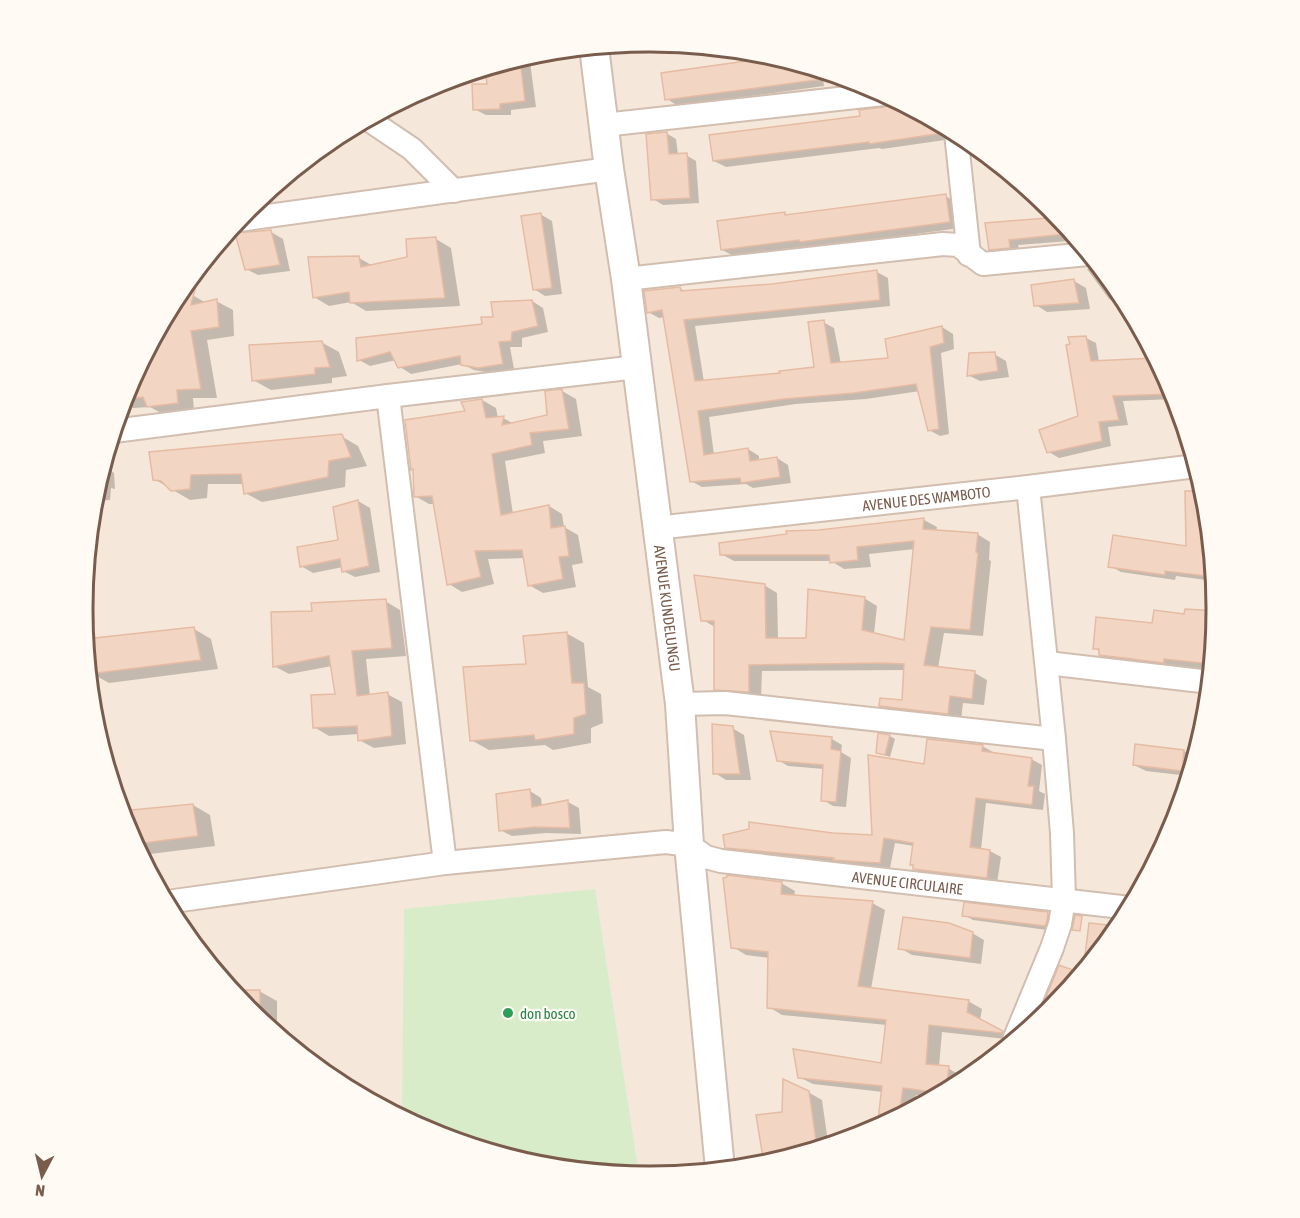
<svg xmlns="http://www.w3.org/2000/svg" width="1300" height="1218" viewBox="0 0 1300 1218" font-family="'Asap Condensed',sans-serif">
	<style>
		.residential { fill: #f5e8da }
		.pitch { fill: #d8ecc9 }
		.shadow { fill: #0003 }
		.building { fill: #f3d5c3; stroke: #e6bba3; stroke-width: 1.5 }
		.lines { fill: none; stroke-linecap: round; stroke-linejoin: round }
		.minor-casing { stroke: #d1beb0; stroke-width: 26 }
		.tertiary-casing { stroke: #d1beb0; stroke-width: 32 }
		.minor { stroke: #fff; stroke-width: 22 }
		.tertiary { stroke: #fff; stroke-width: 28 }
		.leisure-dot { fill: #2e9e5b; stroke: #fffaf3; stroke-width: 2 }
		.labels { text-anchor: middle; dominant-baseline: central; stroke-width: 4.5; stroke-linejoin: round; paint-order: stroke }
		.street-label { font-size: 15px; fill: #7a5c4d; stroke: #fffaf3 }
		.leisure-label { font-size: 15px; fill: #27864d; stroke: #fffaf3; text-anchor: start }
		.rim { fill: none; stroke: #7a5c4d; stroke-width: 3 }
	</style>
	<rect width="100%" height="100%" fill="#fdf6ec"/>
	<circle class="residential" cx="650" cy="609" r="565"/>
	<polygon class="pitch" points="595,889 639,1175 539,1165 433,1133 402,1116 404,909"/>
	<g class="shadow">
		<polygon points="523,58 530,62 536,107 511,110 511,115 486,115 474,109 489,85 487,69"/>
		<polygon points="779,58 822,72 824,86 678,106 667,99"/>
		<polygon points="916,111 950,130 952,139 882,149 879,148 726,167 714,161 889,115"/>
		<polygon points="666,133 676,139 678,155 686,155 696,161 699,203 663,205 653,199"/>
		<polygon points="972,143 988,156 982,157 982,160 991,159 996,163 985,165 974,158"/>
		<polygon points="945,196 957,202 960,228 812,248 809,246 734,256 722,250 784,214 790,216"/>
		<polygon points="540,214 552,221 562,294 545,296 534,289"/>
		<polygon points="1060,219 1083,247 1069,241 1018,245 1020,253 1000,255 990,249 986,225"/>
		<polygon points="271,232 283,239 290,271 258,275 246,269"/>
		<polygon points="436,239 451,248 460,306 366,311 351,302 329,306 314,297 359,258 373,266 409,258"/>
		<polygon points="1098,265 1122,294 1127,304 1119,305 1109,299 1087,269"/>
		<polygon points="877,272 888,278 890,306 695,326 704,382 781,374 816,368 823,322 834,328 841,364 890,359 942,327 953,334 954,349 941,353 949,434 940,436 929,430 920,391 866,399 796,404 709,417 714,455 748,449 759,456 759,461 777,458 788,465 791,483 753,488 746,484 702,487 691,481 665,317 659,318 648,312 680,288 686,292 772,286"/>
		<polygon points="1074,281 1086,288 1090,309 1047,312 1036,305"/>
		<polygon points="194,296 206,303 216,301 233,310 234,336 207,340 217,398 193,398 194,411 165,415 150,407 133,408 123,402 126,392 176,298"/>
		<polygon points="532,301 543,308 548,332 522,338 522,347 510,347 514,369 491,373 474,370 462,364 411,374 400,367 396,360 370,366 359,360 483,326"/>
		<polygon points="1138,324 1176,399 1123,401 1128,425 1108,427 1111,446 1059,458 1049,452 1080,417 1086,338 1096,343 1099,362 1152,359 1140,343"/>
		<polygon points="321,342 339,352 347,376 332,378 332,383 271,390 253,380"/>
		<polygon points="994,354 1006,361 1009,377 980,381 968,375"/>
		<polygon points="562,391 576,399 582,436 543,441 545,453 505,461 513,514 549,506 562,514 564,527 578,535 583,563 572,565 576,587 543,593 529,585 525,558 488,559 494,584 462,592 449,584 435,504 429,504 415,496 415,471 412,469 467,412 482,400 496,408 498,418 503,418 514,424 549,416"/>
		<polygon points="1178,405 1187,436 1181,433"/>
		<polygon points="341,436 358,446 367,466 346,470 345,487 262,502 245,493 244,484 208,484 207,498 190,500 154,479"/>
		<polygon points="104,466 114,473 115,489 111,488 110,500 94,501"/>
		<polygon points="1186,492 1204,492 1214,581 1176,576 1175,580 1121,572 1110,566 1188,548"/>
		<polygon points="358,501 370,508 380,572 355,577 343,571 343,567 313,573 301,566 339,541"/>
		<polygon points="924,520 937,527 936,532 977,534 990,542 989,560 991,561 983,636 944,633 938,668 975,673 987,680 984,705 963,703 961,720 894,713 881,705 904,701 905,670 762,671 761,698 729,696 716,689 715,627 703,620 764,585 777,593 778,639 807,640 864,598 877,606 874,634 905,642 915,549 869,554 871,567 844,569 831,561 734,561 721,554 819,531"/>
		<polygon points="385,601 400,610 406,656 366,659 370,696 387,694 402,702 406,744 374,748 359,740 359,734 329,736 314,727 337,695 332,666 289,674 274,666 314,613"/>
		<polygon points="1217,612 1211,670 1179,666 1178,671 1115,663 1100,655 1101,652 1094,648 1153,625 1186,615"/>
		<polygon points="194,629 211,639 218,669 109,683 91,673 89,665 86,640"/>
		<polygon points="566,633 584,643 588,687 601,694 603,723 591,728 591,743 553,750 545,745 489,750 471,740 528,666"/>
		<polygon points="732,728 744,735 751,780 726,780 715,773"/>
		<polygon points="772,732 832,739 842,745 841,752 851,758 846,807 833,806 823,800 824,769 788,766 778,760"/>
		<polygon points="879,735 890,736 895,739 890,757 878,753"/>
		<polygon points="982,746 993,752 993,754 1031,759 1042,765 1039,791 1045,794 1043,810 986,803 981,850 990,851 1001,857 997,883 925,875 914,869 915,866 911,864 914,846 895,843 890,868 737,853 726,847 833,835 874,837 925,765"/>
		<polygon points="1136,746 1184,751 1195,757 1189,776 1146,771 1134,765"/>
		<polygon points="530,791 541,798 542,807 568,802 579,808 581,834 546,833 512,836 500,830"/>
		<polygon points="193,805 210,815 215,846 142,855 126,826 122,812"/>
		<polygon points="781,883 795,891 794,897 872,903 885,910 871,989 968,1001 982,1009 980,1020 1015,1040 942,1032 939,1067 948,1068 961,1076 961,1083 934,1097 916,1095 914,1108 878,1127 883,1092 813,1084 799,1077 883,1064 887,1025 782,1015 769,1007 770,958 746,955 733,947"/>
		<polygon points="1048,914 1057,919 1054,931 973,920 964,915"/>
		<polygon points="972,933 984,940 981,964 912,955 900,948"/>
		<polygon points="259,991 277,1001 277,1033 249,1010 234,992"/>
		<polygon points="808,1092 822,1100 828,1142 837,1142 765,1164 757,1116 783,1113"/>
	</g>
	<g class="building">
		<polygon points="775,57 839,77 665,100 661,73"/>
		<polygon points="520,59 525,101 500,104 500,109 473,110 472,84 487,84 485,69"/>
		<polygon points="895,100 944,127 943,133 869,144 869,142 713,161 709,135 860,116 859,110 885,107"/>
		<polygon points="667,132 669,154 687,153 690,198 651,200 646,134"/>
		<polygon points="946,194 950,222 800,242 799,240 721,250 717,221 785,212 785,215"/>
		<polygon points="541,213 552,288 533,290 521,216"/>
		<polygon points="1059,217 1063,223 1065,234 1009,240 1010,248 989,250 985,223"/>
		<polygon points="271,230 280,265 245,270 235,233"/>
		<polygon points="436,237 445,298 350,303 349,292 313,298 308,257 359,256 361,267 407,257 406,239"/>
		<polygon points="201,266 191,305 217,299 219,327 191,331 201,389 177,390 178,403 147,407 143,397 124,399 179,294"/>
		<polygon points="877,270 880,300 684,320 695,381 780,373 779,371 814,367 808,322 824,320 831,363 888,358 885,339 942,326 944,343 930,347 939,429 928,431 916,384 854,393 784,399 698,411 704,455 748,448 750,461 777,457 780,477 741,483 740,478 690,482 662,310 647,313 644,291 680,287 681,291 772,284"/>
		<polygon points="1074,279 1079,303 1034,306 1031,285"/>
		<polygon points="532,300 538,326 512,332 511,341 499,342 503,364 478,368 461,365 460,356 398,368 390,352 357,361 356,338 482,324 481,317 493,317 491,302"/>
		<polygon points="1086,336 1091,361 1155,358 1174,394 1113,396 1119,420 1099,422 1102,441 1047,453 1039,430 1078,416 1066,345 1070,344 1068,337"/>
		<polygon points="322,341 330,367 315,368 315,374 252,381 249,345"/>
		<polygon points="995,352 998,371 967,376 969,353"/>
		<polygon points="562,389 569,429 530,433 532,445 492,454 501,515 549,505 551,528 565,526 569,556 559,557 563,579 528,586 522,550 475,551 481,577 447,585 432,496 414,497 413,469 411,470 405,420 465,411 461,402 482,399 486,418 504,416 502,425 547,415 545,391"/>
		<polygon points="342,434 351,457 329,461 328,477 244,494 241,474 191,475 190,489 171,491 161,481 153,480 149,452"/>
		<polygon points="1185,491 1204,491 1206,547 1211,548 1214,577 1165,571 1165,575 1108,567 1113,535 1186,546"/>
		<polygon points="358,500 369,566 342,572 340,559 300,567 297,547 338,540 333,507"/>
		<polygon points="924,518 923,529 978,533 976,552 978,553 970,630 931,627 924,665 975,671 972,699 950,696 948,714 879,706 880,698 902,700 904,664 882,663 749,665 749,692 714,690 714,621 701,621 694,575 765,584 766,638 806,638 808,589 865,597 862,630 904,640 914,541 857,547 858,560 830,563 829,555 720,555 719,543 787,534 786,531 819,530"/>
		<polygon points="386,599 392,648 352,651 357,696 388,692 392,736 358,741 357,726 313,728 311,695 335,694 329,656 273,667 271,612 312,611 311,603"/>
		<polygon points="1185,609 1217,611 1212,664 1164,659 1164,663 1099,655 1099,649 1093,649 1096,617 1152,623 1154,610 1184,614"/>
		<polygon points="194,627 201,660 89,674 86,639"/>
		<polygon points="567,632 572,683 584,683 586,714 574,718 574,734 535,740 534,735 470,741 463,667 526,664 523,636"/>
		<polygon points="712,724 733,726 740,774 713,774"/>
		<polygon points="770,731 832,737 831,749 841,751 836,802 821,801 823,765 777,761"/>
		<polygon points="878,733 890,735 885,755 876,753"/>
		<polygon points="927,739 983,745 982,751 1032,758 1028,786 1034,786 1032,805 976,798 970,847 990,850 987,878 913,869 913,865 910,865 913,843 884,838 880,863 833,860 834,858 725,848 723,835 749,829 749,822 833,833 872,835 868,755 924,764"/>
		<polygon points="1135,744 1184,750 1182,771 1133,765"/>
		<polygon points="530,789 532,807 568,800 570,828 534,827 499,831 496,794"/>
		<polygon points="193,804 198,836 136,844 126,826 122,811"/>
		<polygon points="727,875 782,882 781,894 873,901 858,986 969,1000 967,1012 1003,1031 1002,1033 929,1025 926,1064 949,1066 946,1091 942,1093 903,1088 899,1116 877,1128 882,1086 798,1078 793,1049 881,1063 886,1020 767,1008 768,952 731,948 723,878 727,877"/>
		<polygon points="964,902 1048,912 1047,921 1045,926 962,916"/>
		<polygon points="1075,915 1082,916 1080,931 1072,930"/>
		<polygon points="903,917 949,923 973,932 970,958 898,949"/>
		<polygon points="1089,923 1119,926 1083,971"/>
		<polygon points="1059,965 1081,973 1051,1010 1036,1022"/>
		<polygon points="233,990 260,990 260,1019 249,1010"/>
		<polygon points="783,1079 809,1091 817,1148 764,1164 756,1115 782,1112"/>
	</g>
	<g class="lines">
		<defs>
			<g id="minor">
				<polyline points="369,120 412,149 454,191"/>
				<polyline points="604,125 883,94"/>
				<polyline points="956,133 969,255"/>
				<polyline points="239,220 609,169"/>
				<polyline points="626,279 943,244 958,245 983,264 1088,254"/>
				<polyline points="388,396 445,863"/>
				<polyline points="114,431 388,396 637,367"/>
				<path id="s1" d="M 656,528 L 1028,487 L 1196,466"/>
				<polyline points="1047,663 1210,682"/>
				<polyline points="680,704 725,703 1054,739"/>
				<path id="s2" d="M 167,902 L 445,863 L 666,842 L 689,845 L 706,857 L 721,861 L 1130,908"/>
				<polyline points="1014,1040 1052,948 1060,924 1064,900 1062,833 1054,739 1028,487"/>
			</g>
			<g id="tertiary">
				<path id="s3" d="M 594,47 L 609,169 L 626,279 L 680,704 L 689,845 L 720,1169"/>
			</g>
		</defs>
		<use href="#minor" class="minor-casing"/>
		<use href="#tertiary" class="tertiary-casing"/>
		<use href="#minor" class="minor"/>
		<use href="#tertiary" class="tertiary"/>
	</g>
	<circle class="leisure-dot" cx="508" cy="1013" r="6"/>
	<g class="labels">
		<g class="street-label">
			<text stroke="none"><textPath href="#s1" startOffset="272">AVENUE DES WAMBOTO</textPath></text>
			<text stroke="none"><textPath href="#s3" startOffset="566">AVENUE KUNDELUNGU</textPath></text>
			<text stroke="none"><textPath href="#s2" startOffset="750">AVENUE CIRCULAIRE</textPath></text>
		</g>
		<g class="leisure-label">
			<text x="520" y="1013">don bosco</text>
		</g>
	</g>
	<path d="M0 0H1300V1218H0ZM649 52H650A556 556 0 0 1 1206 608V610A556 556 0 0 1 650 1166H649A556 556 0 0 1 93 610V608A556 556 0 0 1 649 52Z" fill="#fffaf3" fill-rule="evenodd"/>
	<path class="rim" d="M649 52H650A556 556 0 0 1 1206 608V610A556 556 0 0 1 650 1166H649A556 556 0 0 1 93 610V608A556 556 0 0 1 649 52Z"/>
	<g transform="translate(42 1176) rotate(187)" stroke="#fffaf3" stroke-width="4.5" paint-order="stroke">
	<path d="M0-4.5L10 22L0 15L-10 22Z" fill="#7a5c4d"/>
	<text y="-9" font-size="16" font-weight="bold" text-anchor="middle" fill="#7a5c4d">N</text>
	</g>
</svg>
